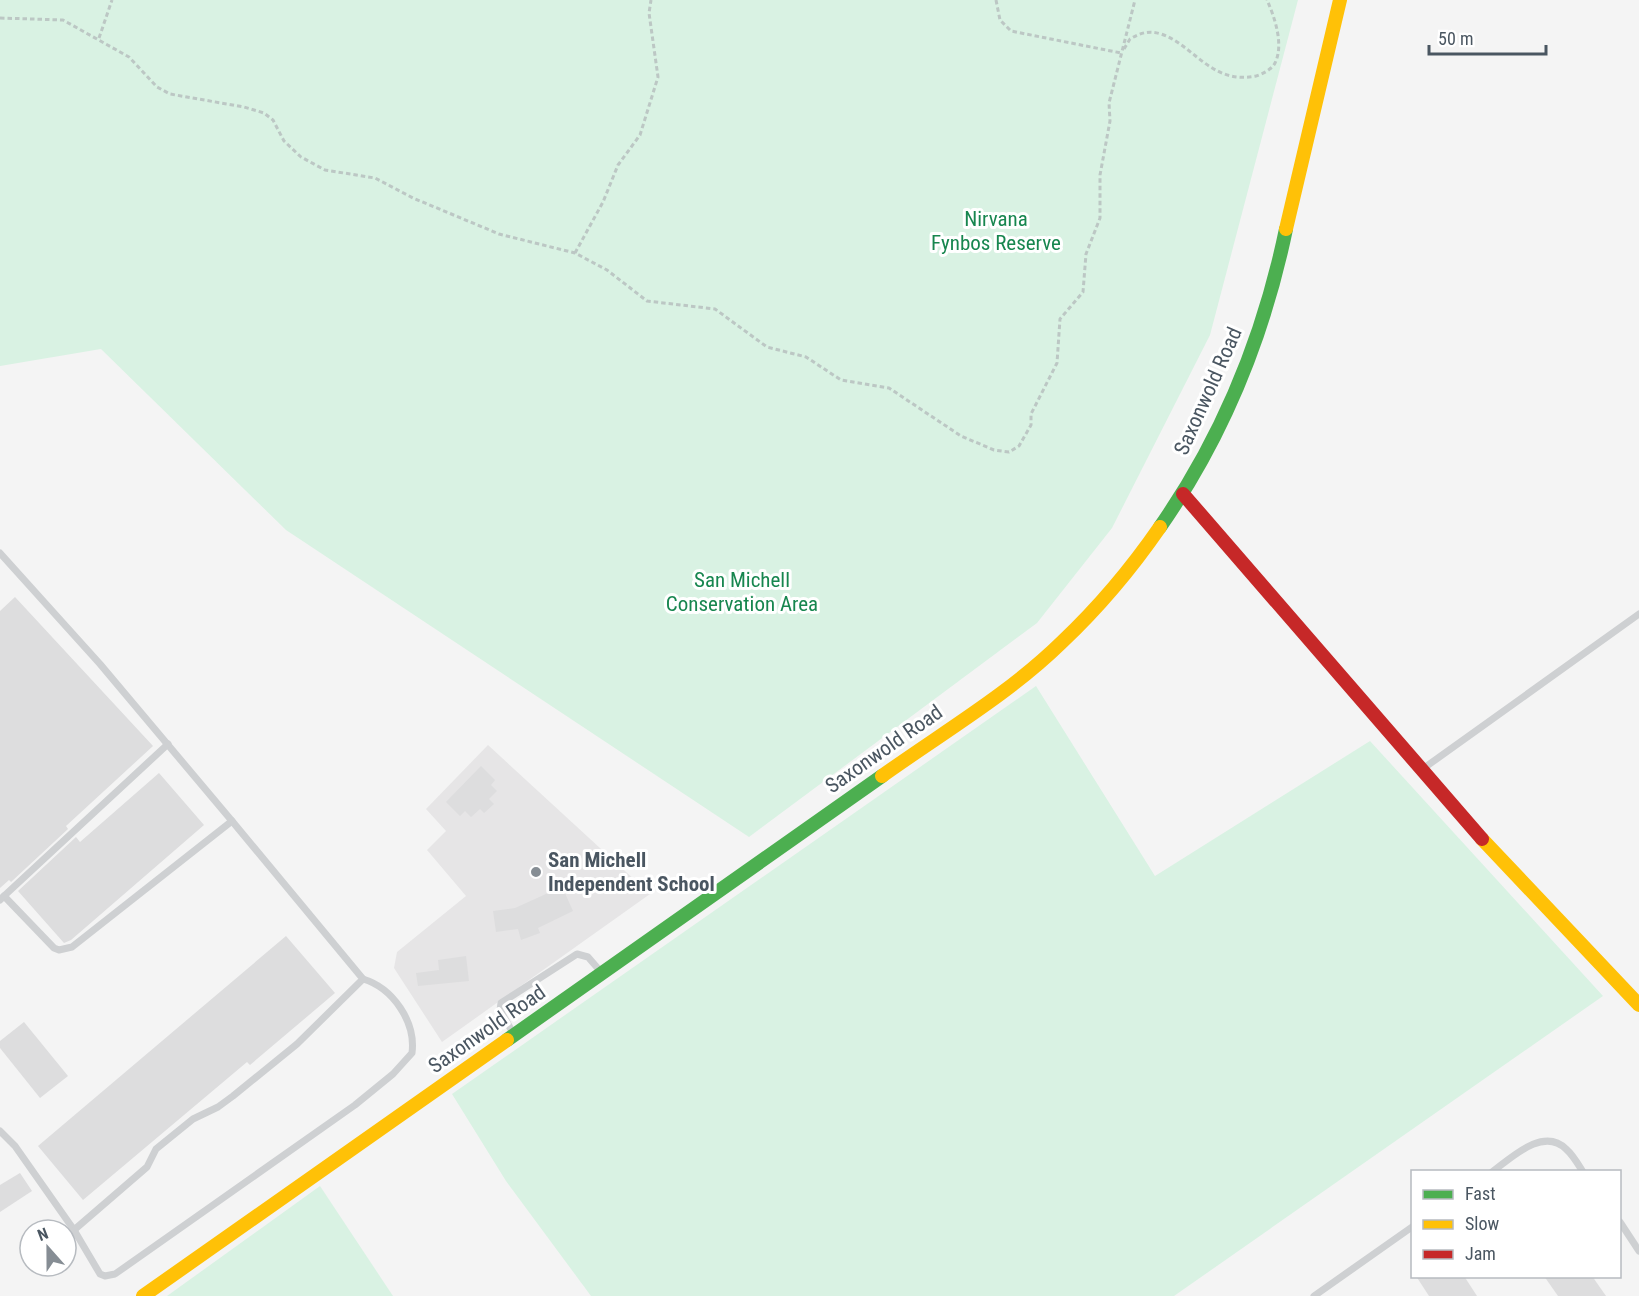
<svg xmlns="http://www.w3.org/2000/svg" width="1639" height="1296" viewBox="0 0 1639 1296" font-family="'Roboto Condensed',sans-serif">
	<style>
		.education { fill: #e6e5e6 }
		.green { fill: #d9f2e3 }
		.building { fill: #ddddde }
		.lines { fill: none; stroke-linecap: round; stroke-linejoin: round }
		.path { stroke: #bcc7c4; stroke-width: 3; stroke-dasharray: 4.5 3; stroke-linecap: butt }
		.lane { stroke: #ced0d2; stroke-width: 7 }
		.fast { stroke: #4caf50; stroke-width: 14 }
		.slow { stroke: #ffc107; stroke-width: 14 }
		.jam { stroke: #c62828; stroke-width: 14 }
		.poi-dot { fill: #868d94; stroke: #fff; stroke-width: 2 }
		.labels { text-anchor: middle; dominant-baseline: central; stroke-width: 6; stroke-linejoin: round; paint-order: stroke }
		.park-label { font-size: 21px; fill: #17864f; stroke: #fff }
		.street-label { font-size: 21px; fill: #4a5661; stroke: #fff }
		.poi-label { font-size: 21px; font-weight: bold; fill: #4a5661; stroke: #fff; text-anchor: start }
	</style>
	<rect width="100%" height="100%" fill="#f4f4f4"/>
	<polygon class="education" points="488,745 650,894 442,1042 394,968 397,952 466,896 427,850 446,831 426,809"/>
	<g class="green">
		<polygon points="0,0 1298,0 1210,335 1112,528 1037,623 749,837 286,530 101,349 0,366"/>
		<polygon points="1036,686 1155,876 1370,741 1603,996 1174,1296 591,1296 506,1181 452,1094"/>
		<polygon points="320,1186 393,1296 167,1296"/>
	</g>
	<g class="building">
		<polygon points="15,597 153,746 66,826 68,829 11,882 9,880 0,888 0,611"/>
		<polygon points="481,766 495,780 491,785 497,791 489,799 494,804 484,813 480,809 471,817 465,811 460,816 446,802"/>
		<polygon points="159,773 204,825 71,940 64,943 18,891 76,837 80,842"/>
		<polygon points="557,889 559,893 564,891 573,911 538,928 540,933 521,940 518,929 496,932 493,911 515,908"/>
		<polygon points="286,936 335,993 250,1065 247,1062 83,1200 38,1146"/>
		<polygon points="466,956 469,981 418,986 416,973 439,970 438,960"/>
		<polygon points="24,1022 68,1076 40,1098 0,1048 0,1041"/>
		<polygon points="20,1173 32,1191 0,1212 0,1185"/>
		<polygon points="1416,1276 1464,1276 1477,1296 1429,1296"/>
		<polygon points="1544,1276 1592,1276 1606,1296 1558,1296"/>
	</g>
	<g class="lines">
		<g class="path">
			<polyline points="996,0 1000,20 1011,31 1121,53"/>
			<polyline points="0,18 63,20 129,57 157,87 170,94 244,107 264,113 273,120 284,141 301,157 325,170 375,178 413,198 499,234 575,253 607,270 647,301 715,309 767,347 806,357 841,380 889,388 961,436 994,450 1009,452 1019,446 1031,425 1031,414 1057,363 1060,319 1083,292 1086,254 1100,218 1100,175 1110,121 1109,103 1135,0"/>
			<polyline points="99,38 112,0"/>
			<path d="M 1124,49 L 1130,39 C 1140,33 1149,30 1161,34 C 1194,45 1211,85 1256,76 C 1263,74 1272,69 1275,63 C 1284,45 1275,18 1267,0"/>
			<polyline points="575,253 603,202 618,165 640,135 658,77 649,13 651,0"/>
		</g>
		<g class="lane">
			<polyline points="0,553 100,664 232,821 72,947 59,950 54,948 4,896 0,900"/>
			<polyline points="1424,768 1639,614"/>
			<polyline points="4,896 168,744"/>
			<polyline points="513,1033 500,1010 501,1003 577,954 588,957 601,972"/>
			<polyline points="0,1131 15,1146 74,1230 147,1167 156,1149 193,1119 218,1107 233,1096 297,1044 363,979 232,821"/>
			<path d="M 1492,1172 C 1510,1159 1543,1126 1566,1149 C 1573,1155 1578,1164 1583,1172"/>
			<polyline points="1620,1222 1639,1251"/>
			<path d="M 74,1230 L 100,1274 L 105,1276 L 115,1274 L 355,1105 L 393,1074 L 412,1053 C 416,1022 393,988 363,979"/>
			<polyline points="1314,1296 1412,1227"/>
		</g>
		<g class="fast">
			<path d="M 1160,527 C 1222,438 1264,335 1286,229"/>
			<polyline points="507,1040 882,776"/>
		</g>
		<g class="slow">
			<polyline points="1286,229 1340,0"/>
			<path d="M 882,776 C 942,733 1009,694 1062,642 C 1099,607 1131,569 1160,527"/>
			<polyline points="1482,839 1639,1005"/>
			<polyline points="143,1296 507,1040"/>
		</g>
		<polyline class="jam" points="1183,494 1482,839"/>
	</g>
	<circle class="poi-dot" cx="536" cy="872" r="6"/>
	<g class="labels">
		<g class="park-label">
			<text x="996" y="219">Nirvana<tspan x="996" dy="24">Fynbos Reserve</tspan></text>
			<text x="742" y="580">San Michell<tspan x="742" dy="24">Conservation Area</tspan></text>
		</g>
		<g class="street-label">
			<text transform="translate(1208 391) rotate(-66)">Saxonwold Road</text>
			<text transform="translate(884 749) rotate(-35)">Saxonwold Road</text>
			<text transform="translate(487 1029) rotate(-35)">Saxonwold Road</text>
		</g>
		<g class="poi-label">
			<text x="548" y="860">San Michell<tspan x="548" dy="24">Independent School</tspan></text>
		</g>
	</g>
	<rect x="1411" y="1170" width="210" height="108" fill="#ffffff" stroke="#b7bbc0" stroke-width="1.5"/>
	<rect x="1423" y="1190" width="30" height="9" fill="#4caf50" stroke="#b7bbc0" stroke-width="1.5"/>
	<text x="1465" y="1200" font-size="18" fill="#4a5661">Fast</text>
	<rect x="1423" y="1220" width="30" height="9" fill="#ffc107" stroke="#b7bbc0" stroke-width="1.5"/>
	<text x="1465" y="1230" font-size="18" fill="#4a5661">Slow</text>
	<rect x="1423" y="1250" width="30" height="9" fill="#c62828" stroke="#b7bbc0" stroke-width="1.5"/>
	<text x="1465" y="1260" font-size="18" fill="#4a5661">Jam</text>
	<g transform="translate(48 1248) rotate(339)"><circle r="28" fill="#ffffff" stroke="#b7bbc0" stroke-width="1.5"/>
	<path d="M0-4.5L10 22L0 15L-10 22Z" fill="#868d94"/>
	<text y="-9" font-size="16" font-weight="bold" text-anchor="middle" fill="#4a5661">N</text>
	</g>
	<path d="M1429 45v9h117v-9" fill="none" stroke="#4a5661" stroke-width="3"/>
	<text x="1438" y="45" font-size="18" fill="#4a5661" stroke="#ffffff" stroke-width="4.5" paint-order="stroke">50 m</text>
</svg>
